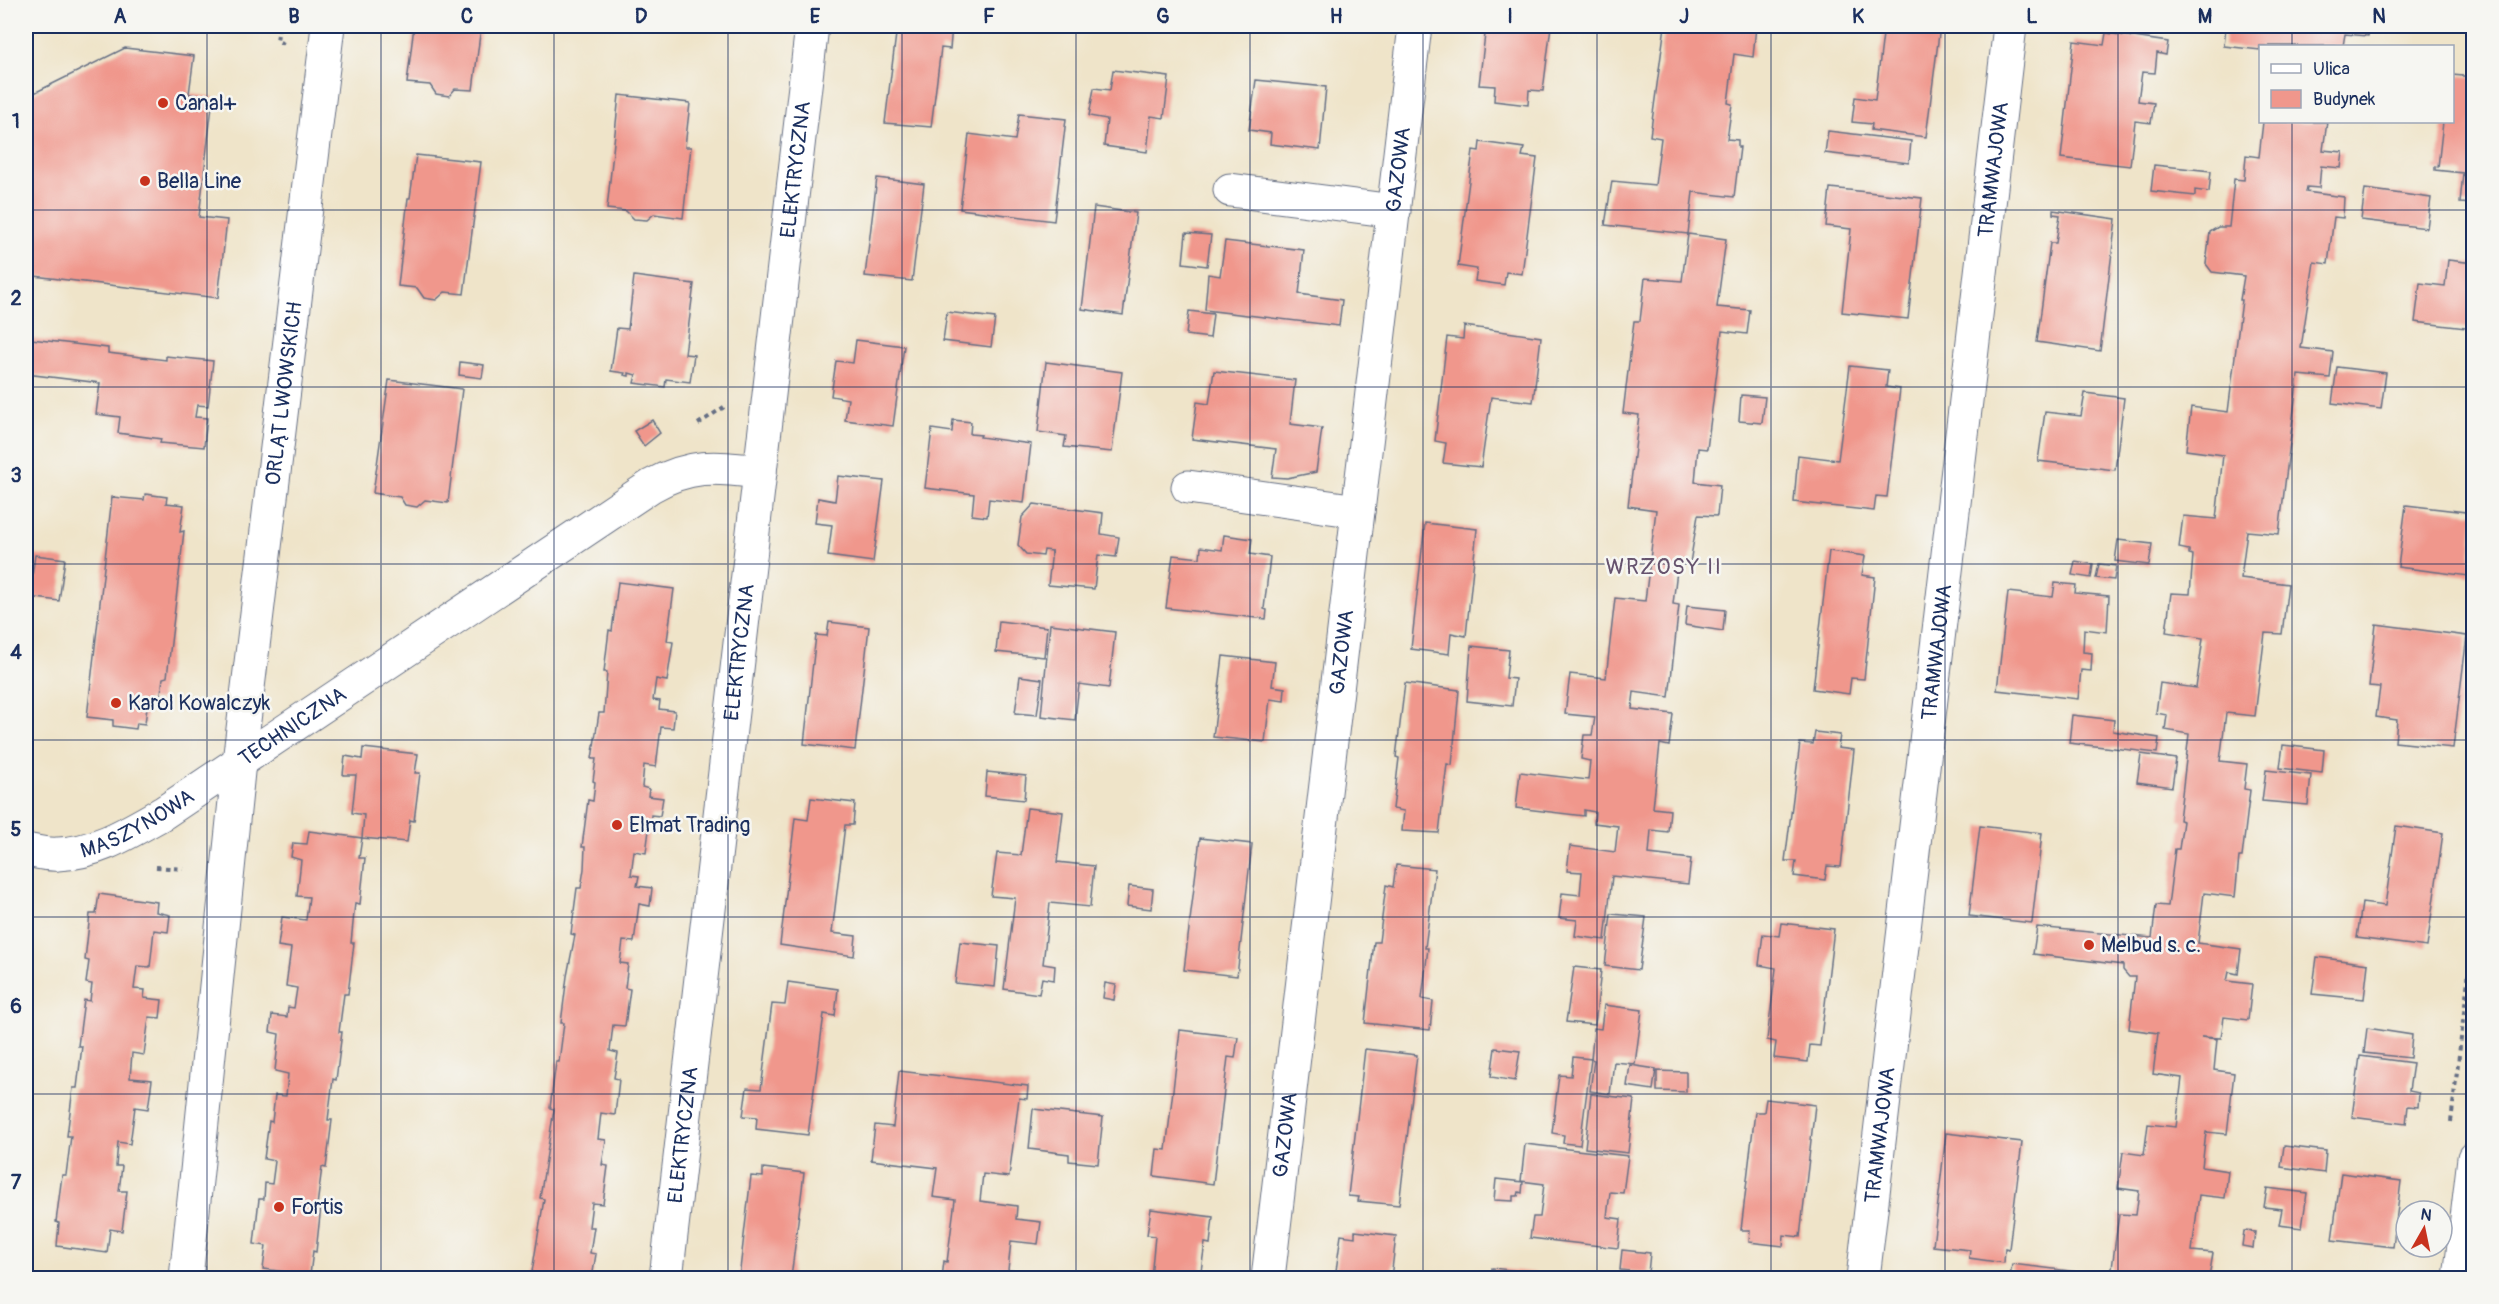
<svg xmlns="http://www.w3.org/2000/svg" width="2499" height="1304" viewBox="0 0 2499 1304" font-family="Pangolin,sans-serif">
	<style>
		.building { fill: #f0978c }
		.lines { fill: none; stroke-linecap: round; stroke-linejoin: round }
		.street-casing { stroke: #656e83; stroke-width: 35 }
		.path { stroke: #656e83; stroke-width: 4; stroke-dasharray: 4.5 4.5; stroke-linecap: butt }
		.street { stroke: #fff; stroke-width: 33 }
		.grid { fill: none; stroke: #1b2f5e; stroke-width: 1.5; stroke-opacity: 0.55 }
		.poi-dot { fill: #c8321e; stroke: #f6f6f2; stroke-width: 2 }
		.labels { text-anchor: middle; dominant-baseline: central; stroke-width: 5; stroke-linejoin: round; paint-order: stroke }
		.poi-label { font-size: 21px; fill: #1b2f5e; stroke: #f6f6f2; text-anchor: start }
		.street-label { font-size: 21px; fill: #1b2f5e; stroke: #f6f6f2 }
		.neighbourhood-label { font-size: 22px; letter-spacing: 1.5px; fill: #66536e; stroke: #f6f6f2 }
		.neatline { fill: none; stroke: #1b2f5e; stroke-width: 2 }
		.grid-label { font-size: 20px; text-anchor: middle; font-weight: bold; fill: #1b2f5e }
	</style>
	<rect width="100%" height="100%" fill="#f6f6f2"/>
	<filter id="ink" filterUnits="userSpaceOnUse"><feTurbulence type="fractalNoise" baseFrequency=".0167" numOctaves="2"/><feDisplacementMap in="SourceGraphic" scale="12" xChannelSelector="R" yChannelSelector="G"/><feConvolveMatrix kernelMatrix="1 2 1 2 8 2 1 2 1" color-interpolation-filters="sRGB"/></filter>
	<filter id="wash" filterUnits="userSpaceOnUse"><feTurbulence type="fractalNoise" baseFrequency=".008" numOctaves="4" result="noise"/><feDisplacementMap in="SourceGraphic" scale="24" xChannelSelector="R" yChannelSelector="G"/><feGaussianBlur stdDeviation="1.35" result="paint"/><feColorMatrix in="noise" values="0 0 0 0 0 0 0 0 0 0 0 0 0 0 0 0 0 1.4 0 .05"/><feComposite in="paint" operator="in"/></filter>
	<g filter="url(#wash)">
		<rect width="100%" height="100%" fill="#efe4c9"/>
		<g id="blocks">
			<g class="building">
				<polygon points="414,26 481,26 473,90 455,89 449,96 436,94 430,85 407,83"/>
				<polygon points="897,26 952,26 950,49 941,48 931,127 885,123"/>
				<polygon points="1486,26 1551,26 1543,91 1529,90 1528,105 1494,101 1495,86 1479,85"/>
				<polygon points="1665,26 1756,26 1753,57 1734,54 1728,103 1732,104 1727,139 1738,140 1738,147 1740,147 1734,197 1693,192 1688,234 1605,225 1612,181 1655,185 1661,138 1650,136"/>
				<polygon points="1884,26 1940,26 1926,137 1871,130 1872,124 1852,122 1855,97 1875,100"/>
				<polygon points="2226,26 2370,26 2368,36 2345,34 2343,46 2260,46 2260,50 2224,46"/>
				<polygon points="2106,33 2168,42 2166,55 2157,53 2155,73 2142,72 2138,101 2154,103 2151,123 2135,121 2130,166 2061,158 2074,41 2104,45"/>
				<polygon points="125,48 194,56 189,94 213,97 199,217 227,220 218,298 26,275 26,97"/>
				<polygon points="1113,70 1169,77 1164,118 1151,116 1147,152 1104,146 1107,119 1089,116 1094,88 1110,90"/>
				<polygon points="2452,75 2474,77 2474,204 2460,203 2463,173 2435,170 2435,166 2438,167 2443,122 2452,122"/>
				<polygon points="1256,80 1326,87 1320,150 1270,144 1271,133 1249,130"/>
				<polygon points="619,95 690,103 685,147 691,147 683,218 654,214 647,220 634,219 626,211 607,209"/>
				<polygon points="1019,114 1066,119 1054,221 960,209 969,134 1015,140"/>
				<polygon points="2263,122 2327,122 2323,150 2343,152 2341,168 2321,166 2319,188 2307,187 2306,192 2344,197 2343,218 2334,217 2328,264 2314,262 2301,348 2333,352 2330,378 2298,375 2279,534 2247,531 2241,578 2288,584 2282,634 2265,633 2255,716 2226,713 2220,761 2247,764 2244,789 2250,790 2242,857 2239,857 2235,897 2204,893 2198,943 2241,949 2238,974 2229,972 2227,981 2252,984 2248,1020 2224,1017 2221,1038 2201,1037 2217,1039 2214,1070 2234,1073 2227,1134 2206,1132 2202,1167 2228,1171 2225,1198 2199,1195 2192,1251 2213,1253 2209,1278 2010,1278 2012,1264 2111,1276 2119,1214 2136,1215 2139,1191 2118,1188 2123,1152 2144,1155 2148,1124 2176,1127 2182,1078 2153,1074 2158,1033 2129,1029 2135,977 2129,977 2123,970 2123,965 2033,954 2037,927 2152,938 2156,905 2168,906 2175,849 2179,849 2183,821 2179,820 2189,734 2165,730 2167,715 2156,713 2160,683 2196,688 2203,638 2166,632 2171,593 2190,594 2193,555 2189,554 2189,550 2179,548 2183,516 2216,519 2223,455 2186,450 2191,407 2228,412 2242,300 2240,300 2244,276 2212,272 2206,264 2210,232 2218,227 2229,227 2234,179 2244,180 2246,155 2259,157"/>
				<polygon points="1828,131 1911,141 1909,163 1825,153"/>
				<polygon points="1480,142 1524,148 1522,156 1537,158 1522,274 1506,272 1504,285 1475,281 1477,269 1458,266 1473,150 1479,151"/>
				<polygon points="416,155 481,162 464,294 445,292 436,300 424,298 417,288 398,286 408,198 410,198"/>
				<polygon points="2154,165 2211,171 2209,192 2195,190 2195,196 2151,191"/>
				<polygon points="877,178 924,184 912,281 865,276"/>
				<polygon points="1830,188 1922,198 1908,319 1842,312 1851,229 1826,226"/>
				<polygon points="2365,189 2431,198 2427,228 2361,220"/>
				<polygon points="1094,207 1136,213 1123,315 1082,309"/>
				<polygon points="2053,210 2116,219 2100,351 2037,342 2050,243 2056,243 2060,215 2053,214"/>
				<polygon points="1186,233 1211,235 1207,266 1183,263"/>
				<polygon points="1688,234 1726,239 1717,307 1750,310 1747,334 1722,331 1707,449 1698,448 1695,482 1720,485 1717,516 1698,515 1690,563 1678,562 1673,604 1679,605 1669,697 1634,692 1632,709 1673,714 1669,746 1660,744 1653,808 1670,810 1668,832 1651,830 1649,854 1691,859 1688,884 1612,876 1605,940 1575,936 1577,920 1559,918 1562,893 1580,895 1582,872 1567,871 1570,846 1615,852 1618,826 1594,823 1595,812 1584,810 1584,816 1516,808 1520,772 1588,780 1590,761 1581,759 1584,735 1592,735 1595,717 1565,714 1570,674 1606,678 1615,598 1645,601 1656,510 1628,506 1639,415 1623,413 1634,321 1640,321 1645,278 1682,281"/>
				<polygon points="1225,241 1304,250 1299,294 1342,300 1339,326 1205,310 1208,274 1220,276"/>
				<polygon points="2448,260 2474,263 2474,329 2415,322 2420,283 2445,286"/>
				<polygon points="634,276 694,284 685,354 694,355 690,382 666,379 665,387 634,383 636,375 629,373 629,376 624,375 625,373 611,371 617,328 628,329"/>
				<polygon points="1189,311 1213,314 1210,338 1186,335"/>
				<polygon points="947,312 995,318 991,347 943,341"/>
				<polygon points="1464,326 1541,337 1533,402 1491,397 1481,467 1443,463 1446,443 1435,441 1447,337 1463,339"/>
				<polygon points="31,339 108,348 108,353 166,360 166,356 213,361 208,406 197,405 195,417 207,418 204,447 160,443 161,439 118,433 120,417 96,414 100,383 26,374"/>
				<polygon points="856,340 904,346 893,426 845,420 848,399 831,396 836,361 853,363"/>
				<polygon points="460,362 484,365 482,378 459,375"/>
				<polygon points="1046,362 1122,372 1112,452 1064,447 1066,436 1038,432"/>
				<polygon points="1850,366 1888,370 1886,387 1900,389 1887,497 1876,496 1874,511 1794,502 1798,455 1838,460"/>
				<polygon points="2337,367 2386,373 2381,409 2332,403"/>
				<polygon points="1214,371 1295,380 1290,424 1322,428 1316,472 1287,478 1272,477 1276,449 1192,439 1197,402 1209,404"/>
				<polygon points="389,380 462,389 448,503 425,500 417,507 405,505 400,497 373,493"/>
				<polygon points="2085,393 2124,398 2115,470 2038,461 2045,412 2081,416"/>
				<polygon points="1741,395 1765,397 1762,423 1739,421"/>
				<polygon points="652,420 660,433 644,446 634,431"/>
				<polygon points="953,420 971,422 970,434 981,435 980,437 1031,444 1024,503 989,499 987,517 972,515 974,494 925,488 932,429 952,432"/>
				<polygon points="838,476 884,481 873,562 828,556 832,525 815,523 818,498 835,501"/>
				<polygon points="145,494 167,497 166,503 184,505 180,532 184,531 167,677 163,678 160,700 148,699 145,724 137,723 136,729 113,726 113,720 87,717 112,497 144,500"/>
				<polygon points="1034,504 1103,513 1101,534 1119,537 1116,557 1098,555 1094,589 1048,585 1052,551 1044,550 1043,556 1026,554 1018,545 1022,517"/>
				<polygon points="2406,505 2474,513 2469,576 2398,567"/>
				<polygon points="1425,523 1477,529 1466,636 1451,633 1449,654 1411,649"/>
				<polygon points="1224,535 1252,539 1250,554 1270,557 1264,609 1267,610 1266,619 1166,608 1173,555 1200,558 1201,547 1222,550"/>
				<polygon points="2118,540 2152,544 2149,565 2115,561"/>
				<polygon points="1829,551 1865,556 1862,575 1875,577 1864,679 1851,678 1849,694 1813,689"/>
				<polygon points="35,555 65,559 59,601 29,597"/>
				<polygon points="2075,561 2093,564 2091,578 2072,575"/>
				<polygon points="2099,564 2116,566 2114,580 2096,578"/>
				<polygon points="618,582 674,589 667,641 673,642 667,681 656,679 653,700 660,701 659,709 675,711 673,728 661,727 656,767 644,765 642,787 649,789 648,796 663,798 660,816 651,815 646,853 634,851 631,875 639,876 637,886 652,888 650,906 639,904 634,942 623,941 620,963 628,964 625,988 630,989 625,1026 613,1025 610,1051 618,1053 614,1078 619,1079 615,1115 601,1113 598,1139 606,1140 602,1165 608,1166 603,1204 592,1203 589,1227 594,1227 590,1253 596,1254 592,1278 531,1278 544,1199 540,1198 554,1109 550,1108 556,1062 559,1062 564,1023 561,1023 567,976 575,935 571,934 577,888 581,888 584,869 585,847 582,847 588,800 593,801 595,782 593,781 596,759 592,759 599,713 604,713 607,672 604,672 609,630 612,631"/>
				<polygon points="2055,583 2076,585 2075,593 2109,596 2107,632 2084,629 2083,652 2092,653 2091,671 2081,670 2078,699 1997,690 2008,592 2053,597"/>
				<polygon points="1687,606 1725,610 1723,631 1685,625"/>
				<polygon points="999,621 1047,627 1044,657 996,652"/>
				<polygon points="829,622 869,627 855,750 804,744 816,635 827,636"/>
				<polygon points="1050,624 1115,632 1109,688 1079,684 1075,720 1041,716"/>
				<polygon points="2376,624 2467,636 2453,748 2395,742 2397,720 2376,717 2380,687 2369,686"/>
				<polygon points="1471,646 1509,650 1506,678 1515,679 1512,706 1467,701"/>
				<polygon points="1223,656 1275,662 1272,686 1285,688 1284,701 1270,699 1265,742 1213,737"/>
				<polygon points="1020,676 1042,679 1037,715 1015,713"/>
				<polygon points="1405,683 1459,690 1452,765 1447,764 1439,833 1402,831 1404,811 1393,809 1399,758 1396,757"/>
				<polygon points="2072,715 2114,720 2113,731 2159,738 2157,753 2069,743"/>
				<polygon points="1815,732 1840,735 1838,748 1854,750 1841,867 1827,866 1825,880 1794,876 1796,861 1785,861 1800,743 1813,744"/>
				<polygon points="2283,745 2324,750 2322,773 2280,768"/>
				<polygon points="363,748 418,754 415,773 420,773 414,821 410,820 407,842 362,838 364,815 352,813 356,775 343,775 345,756 362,759"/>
				<polygon points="2141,754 2176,759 2172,787 2137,782"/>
				<polygon points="2266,770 2311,775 2308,805 2262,801"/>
				<polygon points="987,772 1026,776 1024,800 985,796"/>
				<polygon points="811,798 855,803 853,825 845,825 832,933 856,936 854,956 780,945 795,818 808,820"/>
				<polygon points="1027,808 1063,812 1057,862 1094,866 1090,907 1050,903 1043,964 1055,966 1054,980 1042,978 1039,994 1004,989 1015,898 991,896 997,853 1021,855"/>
				<polygon points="1980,826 2042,833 2032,923 1969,916"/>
				<polygon points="2396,826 2443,833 2427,947 2357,938 2362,903 2385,906"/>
				<polygon points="309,831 362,838 359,858 365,858 360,904 355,903 351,943 354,943 348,994 344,994 339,1032 342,1032 336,1080 333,1079 328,1120 332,1120 326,1168 322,1167 317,1206 321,1206 316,1252 313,1251 310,1275 263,1269 266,1246 254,1244 259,1199 264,1199 265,1183 272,1184 275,1161 264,1159 269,1121 272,1122 275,1095 286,1096 288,1074 275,1071 279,1034 270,1032 272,1015 287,1017 288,1007 294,1008 297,988 286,986 291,948 278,946 282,917 306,920 309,897 297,896 301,860 291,857 293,843 307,844"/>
				<polygon points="1200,838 1252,844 1237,976 1184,970"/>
				<polygon points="1396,865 1435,869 1425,948 1428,948 1422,999 1433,1001 1430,1030 1365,1023 1374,942 1379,942 1386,885 1393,887"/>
				<polygon points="1129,886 1153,889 1151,909 1127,906"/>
				<polygon points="99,894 157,902 156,912 170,915 168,932 154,930 150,967 137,966 134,989 145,990 144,998 162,1000 160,1018 149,1017 144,1055 132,1053 130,1078 152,1080 148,1109 135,1107 130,1144 118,1142 116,1166 122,1166 119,1191 127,1191 122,1231 110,1229 107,1253 57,1246 59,1223 56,1222 62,1175 66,1175 71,1136 67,1136 73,1088 77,1088 82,1046 78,1046 84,1000 90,1001 92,984 86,983 89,961 85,960 90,914 96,914"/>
				<polygon points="1611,914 1646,917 1639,970 1605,966"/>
				<polygon points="1781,923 1834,929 1820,1046 1810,1045 1808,1062 1774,1058 1776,1042 1767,1040 1776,968 1759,965 1763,934 1779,936"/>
				<polygon points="960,942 999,946 995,987 955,983"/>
				<polygon points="2317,957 2368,964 2364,999 2312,994"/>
				<polygon points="1574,967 1601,970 1595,1025 1566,1022"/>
				<polygon points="788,982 838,989 835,1016 824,1014 808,1135 756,1129 757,1117 743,1116 747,1088 761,1089 772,1004 785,1005"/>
				<polygon points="1105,983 1116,985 1114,1000 1103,998"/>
				<polygon points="1604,1005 1642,1010 1635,1064 1614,1062 1610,1094 1590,1091 1594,1060 1591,1059 1594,1028 1601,1029"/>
				<polygon points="2367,1028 2412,1035 2410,1058 2364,1053"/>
				<polygon points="1180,1030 1238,1037 1235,1058 1228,1057 1213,1184 1154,1176 1157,1149 1166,1150"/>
				<polygon points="1495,1048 1520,1051 1515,1081 1491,1077"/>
				<polygon points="1365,1049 1417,1055 1399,1205 1358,1201 1359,1197 1348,1196"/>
				<polygon points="2360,1056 2413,1063 2409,1091 2419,1093 2418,1107 2408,1106 2406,1124 2352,1117"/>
				<polygon points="1573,1057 1591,1059 1580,1145 1563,1143 1564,1135 1552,1133 1559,1075 1571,1076"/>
				<polygon points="1630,1065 1656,1069 1653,1090 1627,1086"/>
				<polygon points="899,1071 1028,1086 1027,1099 1019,1098 1009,1177 983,1174 980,1201 1017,1206 1016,1219 1041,1222 1038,1244 1011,1241 1008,1270 1033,1273 1032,1278 942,1278 944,1261 947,1262 955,1200 933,1197 937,1168 871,1160 875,1125 893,1127"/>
				<polygon points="1657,1071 1686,1072 1686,1092 1657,1091"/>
				<polygon points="1591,1094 1634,1099 1628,1153 1585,1148"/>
				<polygon points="1766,1099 1815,1105 1800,1237 1784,1235 1783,1246 1749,1242 1750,1230 1741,1230 1755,1112 1764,1112"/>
				<polygon points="1033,1109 1103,1117 1098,1164 1069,1161 1069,1154 1029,1149"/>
				<polygon points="1946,1133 2022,1142 2009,1249 2005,1248 2004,1263 1969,1258 1970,1250 1933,1246"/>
				<polygon points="1525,1144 1628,1156 1623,1193 1610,1192 1607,1217 1621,1219 1618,1248 1530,1238 1533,1217 1540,1217 1544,1184 1521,1181"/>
				<polygon points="2284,1146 2326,1151 2324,1173 2281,1167"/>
				<polygon points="763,1168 804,1173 791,1278 739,1278 751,1176 763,1177"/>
				<polygon points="2341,1173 2401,1181 2393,1247 2332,1240"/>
				<polygon points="1496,1179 1523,1182 1522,1193 1519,1192 1518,1196 1513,1196 1513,1201 1494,1200"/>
				<polygon points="2267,1188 2307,1193 2302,1228 2279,1225 2282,1209 2264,1207"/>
				<polygon points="1151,1209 1213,1217 1210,1244 1205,1243 1200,1278 1151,1278 1155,1236 1147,1235"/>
				<polygon points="1355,1231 1396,1236 1391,1278 1335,1278 1341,1235 1355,1237"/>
				<polygon points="2244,1231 2255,1232 2253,1248 2242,1246"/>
				<polygon points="1622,1250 1650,1253 1648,1273 1620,1270"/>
				<polygon points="1492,1268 1562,1276 1562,1278 1491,1278"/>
			</g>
		</g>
	</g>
	<g filter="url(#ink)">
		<use href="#blocks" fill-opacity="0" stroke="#656e83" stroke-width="1.5"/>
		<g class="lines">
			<defs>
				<g id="street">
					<polyline points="1230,190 1394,211"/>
					<polyline points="1188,487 1358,511"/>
					<path id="s1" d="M 26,850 C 36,852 48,855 58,854 C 97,853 131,831 163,813 L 651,486 C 692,463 716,467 760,472"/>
					<path id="s2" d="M 186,1278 L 239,762 L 328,26"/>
					<path id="s3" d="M 666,1278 L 812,26"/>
					<path id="s4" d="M 1268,1278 L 1415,26"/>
					<path id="s5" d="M 1863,1278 L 2010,26"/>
					<polyline points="2460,1278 2474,1158"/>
				</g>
			</defs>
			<use href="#street" class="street-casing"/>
			<g class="path">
				<polyline points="279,26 277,41 284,44"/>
				<polyline points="698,424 724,407"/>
				<polyline points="156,867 184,869"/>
				<polyline points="2451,1122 2474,929"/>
			</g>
			<use href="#street" class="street"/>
		</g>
	</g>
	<path class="grid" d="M 207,26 L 207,1278M 381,26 L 381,1278M 554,26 L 554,1278M 728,26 L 728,1278M 902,26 L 902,1278M 1076,26 L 1076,1278M 1250,26 L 1250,1278M 1423,26 L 1423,1278M 1597,26 L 1597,1278M 1771,26 L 1771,1278M 1945,26 L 1945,1278M 2118,26 L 2118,1278M 2292,26 L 2292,46M 2292,122 L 2292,1278M 26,210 L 2474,210M 26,387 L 2474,387M 26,564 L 2474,564M 26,740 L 2474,740M 26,917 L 2474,917M 26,1094 L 2474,1094"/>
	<g class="poi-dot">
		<circle cx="163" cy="103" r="6"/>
		<circle cx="145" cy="181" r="6"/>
		<circle cx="116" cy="703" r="6"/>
		<circle cx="617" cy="825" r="6"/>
		<circle cx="2089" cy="945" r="6"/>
		<circle cx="279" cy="1207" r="6"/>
	</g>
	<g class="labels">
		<g class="poi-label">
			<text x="175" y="103">Canal+</text>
			<text x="157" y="181">Bella Line</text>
			<text x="128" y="703">Karol Kowalczyk</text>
			<text x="629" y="825">Elmat Trading</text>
			<text x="2101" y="945">Melbud s. c.</text>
			<text x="291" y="1207">Fortis</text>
		</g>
		<g class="street-label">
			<text stroke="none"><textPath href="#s3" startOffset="1116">ELEKTRYCZNA</textPath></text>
			<text stroke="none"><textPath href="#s4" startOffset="1116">GAZOWA</textPath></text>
			<text stroke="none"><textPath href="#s5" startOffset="1116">TRAMWAJOWA</textPath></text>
			<text stroke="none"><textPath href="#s2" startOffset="890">ORLĄT LWOWSKICH</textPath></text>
			<text stroke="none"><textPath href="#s3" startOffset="630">ELEKTRYCZNA</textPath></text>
			<text stroke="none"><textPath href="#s4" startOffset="630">GAZOWA</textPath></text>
			<text stroke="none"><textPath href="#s5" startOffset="630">TRAMWAJOWA</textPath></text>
			<text stroke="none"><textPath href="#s1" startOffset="302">TECHNICZNA</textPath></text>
			<text stroke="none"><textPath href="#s1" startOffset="118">MASZYNOWA</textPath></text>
			<text stroke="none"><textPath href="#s3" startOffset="144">ELEKTRYCZNA</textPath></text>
			<text stroke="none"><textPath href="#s4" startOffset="144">GAZOWA</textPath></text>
			<text stroke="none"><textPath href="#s5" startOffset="144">TRAMWAJOWA</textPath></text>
		</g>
		<g class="neighbourhood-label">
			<text x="1664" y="567">WRZOSY II</text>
		</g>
	</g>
	<rect width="2499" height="1304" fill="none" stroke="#f6f6f2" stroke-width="66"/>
	<rect x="2259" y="45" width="195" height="78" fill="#f6f6f2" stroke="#9ea6b7" stroke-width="1.5"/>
	<rect x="2271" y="64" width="30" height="9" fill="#ffffff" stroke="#9ea6b7" stroke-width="1.5"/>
	<text x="2313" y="75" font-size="18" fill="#1b2f5e">Ulica</text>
	<rect x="2271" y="90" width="30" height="18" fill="#f0978c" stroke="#9ea6b7" stroke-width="1.5"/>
	<text x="2313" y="105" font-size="18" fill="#1b2f5e">Budynek</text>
	<g transform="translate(2424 1229) rotate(9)"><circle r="28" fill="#f6f6f2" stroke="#9ea6b7" stroke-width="1.5"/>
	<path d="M0-4.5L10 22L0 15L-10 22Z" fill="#c8321e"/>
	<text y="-9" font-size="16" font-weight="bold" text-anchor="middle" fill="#1b2f5e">N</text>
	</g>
	<rect x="33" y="33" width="2433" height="1238" class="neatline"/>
	<g class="grid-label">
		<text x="120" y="23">A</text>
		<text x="294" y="23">B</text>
		<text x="467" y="23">C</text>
		<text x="641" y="23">D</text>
		<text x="815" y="23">E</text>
		<text x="989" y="23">F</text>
		<text x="1163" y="23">G</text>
		<text x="1336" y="23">H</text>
		<text x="1510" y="23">I</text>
		<text x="1684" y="23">J</text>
		<text x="1858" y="23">K</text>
		<text x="2032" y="23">L</text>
		<text x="2205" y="23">M</text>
		<text x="2379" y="23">N</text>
		<text x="16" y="128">1</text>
		<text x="16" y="305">2</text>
		<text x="16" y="482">3</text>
		<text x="16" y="659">4</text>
		<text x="16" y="836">5</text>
		<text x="16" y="1013">6</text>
		<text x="16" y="1189">7</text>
	</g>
</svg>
